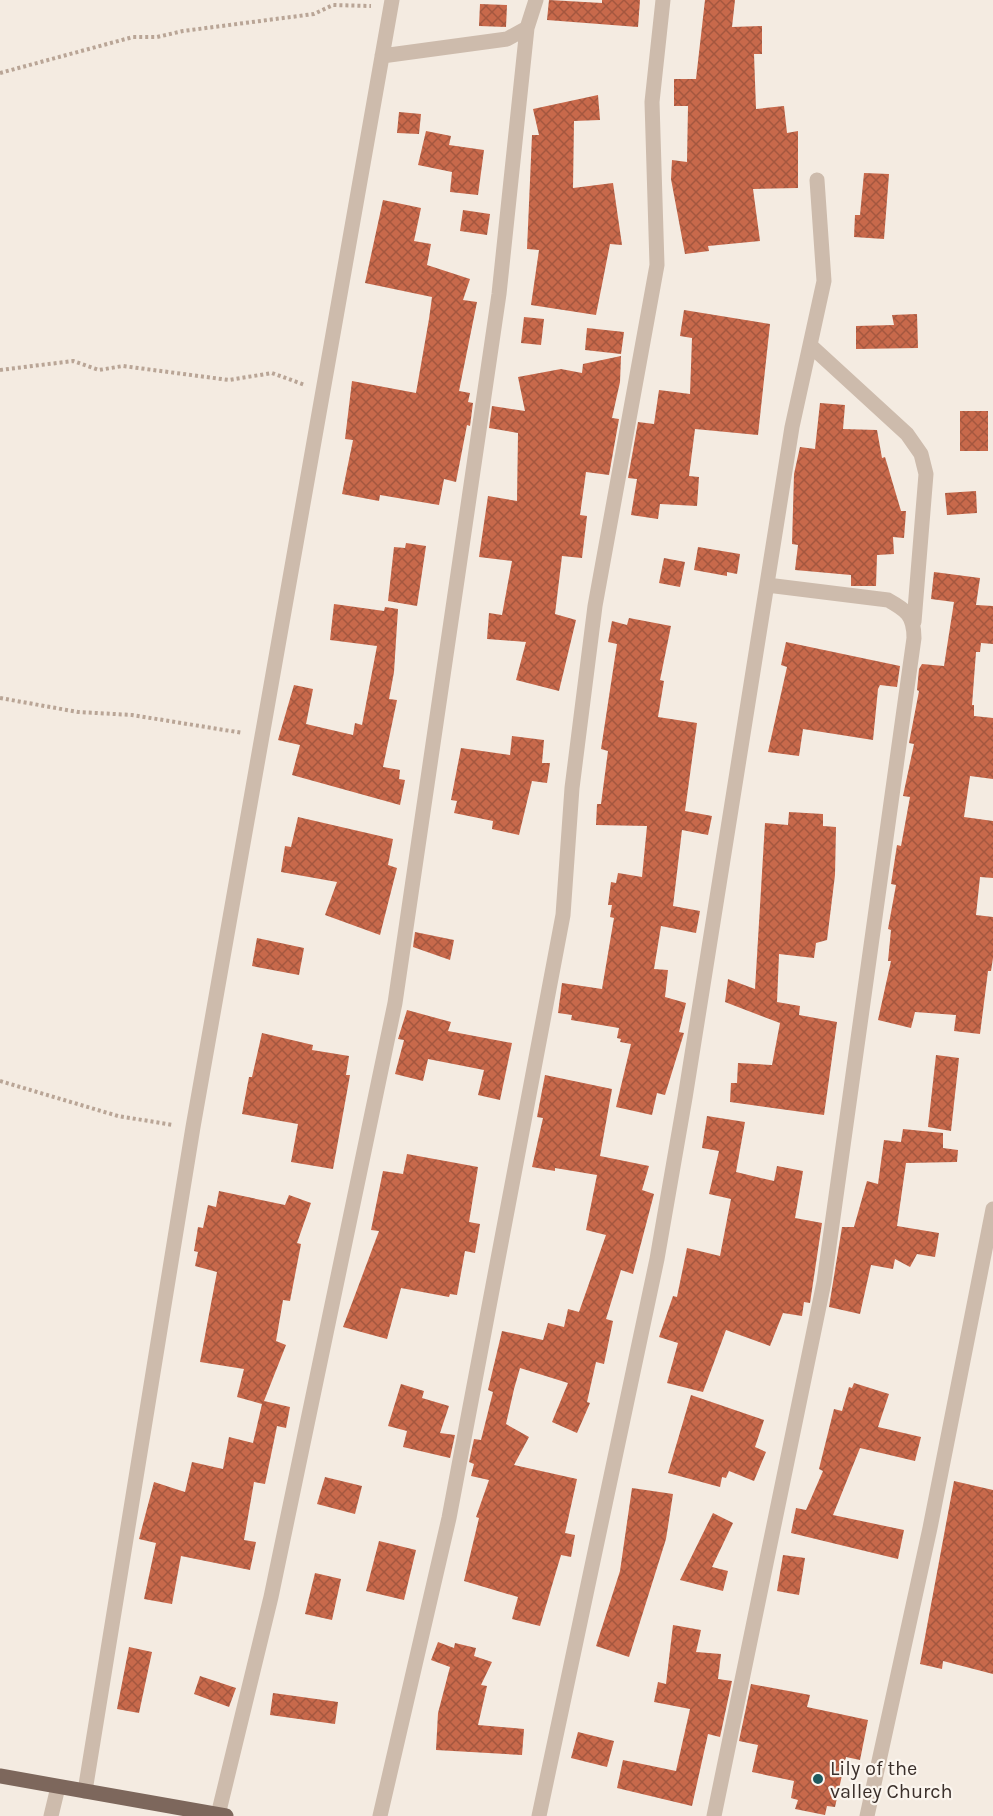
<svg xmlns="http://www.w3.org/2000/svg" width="993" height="1816" font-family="Karla,sans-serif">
<defs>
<pattern id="building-cross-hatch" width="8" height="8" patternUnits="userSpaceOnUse" patternTransform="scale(1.5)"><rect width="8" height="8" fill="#c8694b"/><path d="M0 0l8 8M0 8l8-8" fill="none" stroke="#a4573f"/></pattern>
</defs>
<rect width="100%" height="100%" fill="#f4ebe1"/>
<path fill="url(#building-cross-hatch)" d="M549,0L602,3V0H640L638,27L547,20Z
M705,0H735L732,27L762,26V54H754L756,109L784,106L787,133L798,131V188L753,189L760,241L708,246L709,251L685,254L671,179L672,160L687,162L688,106H674V79H696Z
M480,4L507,5L506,27L479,26Z
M598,95L600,120L574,121L573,188L613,183L622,245L610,244L596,315L531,305L539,250L527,249L532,135H539L533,109Z
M399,112L421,114L419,134L397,133Z
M426,131L451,136L449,145L484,150L478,195L450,192L452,172L418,165Z
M864,173L889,174L884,239L854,237L855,215H860Z
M383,200L421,208L414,241L431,244L427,265L470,279L463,300L477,302L459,391L470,393L468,402L473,403L470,426L467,425L456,482L444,479L439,505L380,495L379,501L342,494L353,440L345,439L352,381L416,393L429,319L432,297L365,283Z
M463,210L490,214L487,235L460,231Z
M684,310L770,324L758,435L695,429L689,476L699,477L697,506L660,504L658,519L631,515L637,479L628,478L638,422L654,424L659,390L690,394L692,338L680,336Z
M917,314L918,348L856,349V326L894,325L892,315Z
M524,317L544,319L541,345L521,343Z
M587,328L624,332L621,354L585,350Z
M621,356L620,382L612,418L619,419L609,475L586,472L580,515L587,516L582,558L562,556L555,614L576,620L559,691L516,680L526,642L487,639L489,613L502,615L512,561L479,557L488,496L517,501L518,433L489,428L492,406L525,411L518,377L561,369L582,373L583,364Z
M820,403L845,405L843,429L877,430L882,458L885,457L901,511H906L904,538L893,537L894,554L877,555L876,586H851V575L795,570L798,545L792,544L794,474L800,447L815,449Z
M960,411H988V451H960Z
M976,491L977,513L947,515L945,493Z
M406,543L426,546L417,606L388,601L394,547L405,548Z
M698,547L740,554L737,574L727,572V576L694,570Z
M664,558L685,562L680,587L659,583Z
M934,572L980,578L976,605L993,606V644L981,643L980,652H976L972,705H974V716L993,718V779L970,776L964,817L993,821V878L980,877L976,915L993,917V958L991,971H988L980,1034L954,1031L956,1015L915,1012L911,1028L878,1020L891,961H888L891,930L888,929L896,885L891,884L897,845L901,846L910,797L903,796L914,744L909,743L919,691L917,690L919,669L922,664L944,666L954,602L931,599Z
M334,604L384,611L385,607L398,609L394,672L389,699L397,700L383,767L400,770L399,779L405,780L400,805L292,775L300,745L278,740L294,685L313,689L306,724L353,735L355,723L362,725L377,646L330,640Z
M629,618L671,626L660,680L664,681L658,717L697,723L685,811L712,816L708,835L682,830L673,906L700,911L696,933L661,926L654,969L668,970L665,997L686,1003L679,1032L684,1033L665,1095L657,1093L652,1115L616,1107L631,1044L620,1042L621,1039L617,1038L619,1028L571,1020L572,1015L558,1013L562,983L602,989L614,918L610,917L612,905H608L611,882L616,883L618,873L642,877L647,826L596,825L597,804H601L608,751L601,749L617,644L608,642L612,621L627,625Z
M786,642L900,666L897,687L880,685L878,689L873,740L803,729L799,756L768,752L787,667L781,665Z
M512,736L544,740L542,763H550L547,783L532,781L519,835L492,829L493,821L454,813L457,801L451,800L461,748L510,755Z
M789,812L823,814V826L836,827L835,875L827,940L816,943L814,958L779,954L777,1002L800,1006L799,1015L837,1022L824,1115L730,1102L731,1083H737L738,1063L772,1065L780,1023L725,1002L728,979L755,989L765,823L788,825Z
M298,817L393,839L388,865L397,868L380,935L325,915L337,882L281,872L285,846L291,847Z
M415,932L454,940L450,960L413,947Z
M257,938L304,948L299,975L252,966Z
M407,1010L451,1022L448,1031L512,1043L500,1100L478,1095L484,1070L428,1059L423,1081L395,1074L404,1040L398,1039Z
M262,1033L313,1045L312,1050L349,1056L346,1075H350L333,1169L291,1162L298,1124L242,1114L249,1077H252Z
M936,1055L959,1058L951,1131L928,1127Z
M545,1075L612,1089L600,1156L649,1166L642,1190L654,1194L633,1274L621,1270L606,1319L613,1321L604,1364L596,1362L587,1402L590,1403L577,1433L552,1422L568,1383L520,1368L514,1389L506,1424L529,1437L514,1465L577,1479L565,1533L575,1535L571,1557L561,1555L540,1626L512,1619L518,1597L464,1581L479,1518L476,1517L489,1480L471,1476L474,1464L469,1462L474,1439L481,1440L493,1392L488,1390L502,1331L543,1340L548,1323L564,1327L568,1309L579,1312L606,1235L586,1230L597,1175L555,1168V1171L532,1167L543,1118L537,1117Z
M707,1116L745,1122L736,1172L774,1181L777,1166L803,1171L795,1218L822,1223L810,1303L804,1302L802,1316L783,1313L770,1346L726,1330L703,1392L667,1383L678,1343L659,1337L673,1296L677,1297L687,1248L720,1256L731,1199L709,1194L719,1151L702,1148Z
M903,1129L943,1133V1148L958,1150L957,1162L906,1163L897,1226L939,1233L935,1257L917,1254L910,1267L895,1259L893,1269L871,1265L860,1314L829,1307L842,1227H854L867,1181L878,1184L884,1140L901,1142Z
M407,1154L478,1167L469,1222L480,1224L475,1253L465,1251L457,1295L450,1294L449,1297L401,1288L387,1339L343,1327L379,1231L371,1230L383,1171L403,1174Z
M219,1191L285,1205L289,1195L311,1203L297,1243L301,1244L290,1301L283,1300L276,1341L286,1345L264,1401L290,1407L286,1428L277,1426L265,1484L254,1482L244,1540L256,1542L250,1570L181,1556L172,1604L144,1599L156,1543L139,1539L154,1482L185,1492L192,1462L223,1469L229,1437L253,1443L262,1404L237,1397L244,1369L200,1362L217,1272L195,1266L198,1252L194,1251L198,1227L203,1228L208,1205L216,1207Z
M854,1383L889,1394L878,1427L921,1437L915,1461L860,1448L833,1515L904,1530L898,1559L791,1533L796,1508L806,1510L823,1471L819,1469L834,1409L842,1411L849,1387L852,1388Z
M401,1384L424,1391L422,1398L449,1406L440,1433L455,1435L450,1458L403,1447L407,1431L388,1426Z
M691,1395L764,1420L755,1447L766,1452L754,1481L729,1471L726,1478L722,1477L720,1487L668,1473Z
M325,1477L362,1486L355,1514L317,1504Z
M954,1481L993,1490V1674L943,1661L942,1669L920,1664Z
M632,1488L673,1494L666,1539L629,1657L596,1646L620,1571Z
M713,1513L733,1523L712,1567L728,1571L723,1591L680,1580Z
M379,1541L416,1550L404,1600L366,1591Z
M783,1555L805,1558L799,1595L777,1591Z
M315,1573L341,1579L332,1620L305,1614Z
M673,1625L701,1630L696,1652L721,1654L718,1679L732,1681L720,1737L708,1734L692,1806L617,1788L623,1760L676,1771L690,1709L654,1702L658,1682L666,1684Z
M438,1642L454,1648L455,1643L476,1648L474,1656L492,1662L481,1685L487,1686L478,1725L524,1729L522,1755L436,1750L438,1713L450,1667L431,1660Z
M129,1647L152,1652L139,1713L117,1709Z
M200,1676L236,1688L229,1707L194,1694Z
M751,1684L810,1695L807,1707L868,1720L860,1760L846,1757L835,1807L827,1806L825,1815L795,1809L798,1800L791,1798L794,1781L752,1772L758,1745L739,1741Z
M273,1693L338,1702L335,1724L270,1715Z
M578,1732L614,1741L607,1767L571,1758Z"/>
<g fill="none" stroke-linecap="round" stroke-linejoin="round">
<path stroke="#b9a596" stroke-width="4" stroke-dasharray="3 3" stroke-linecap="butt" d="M0,73L133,37H157L183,31L314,14L333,5L371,6
M0,370L73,361L99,370L123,366L229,380L272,373L305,385
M0,698L78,712L132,715L243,733
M0,1081L118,1116L173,1125"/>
<path stroke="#cdbbac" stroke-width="15" d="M382,56L507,39L527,28
M811,346L907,434L921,454L926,474L914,622
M85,1791L193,1127L392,0
M218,1815L271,1597L395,1003L499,294L527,28L536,0
M51,1816L58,1787
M380,1816L449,1518L563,915L572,788L595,606L657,265L652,102L663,0
M539,1816L657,1259L685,1098L792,427L824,281L817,180
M714,1816L824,1282L914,638C914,615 906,610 888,600L767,585
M867,1816L930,1528L993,1209"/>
<path stroke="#7d675c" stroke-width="15" d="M0,1776L226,1816"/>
</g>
<circle fill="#1f5a5e" stroke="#fbf5ee" stroke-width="2" cx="818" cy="1779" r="6"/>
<g text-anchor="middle" stroke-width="4.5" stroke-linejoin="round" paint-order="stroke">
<g font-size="20" fill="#3b302b" stroke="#fbf5ee" text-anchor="start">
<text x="830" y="1775">Lily of the<tspan x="830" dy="23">valley Church</tspan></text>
</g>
</g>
</svg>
